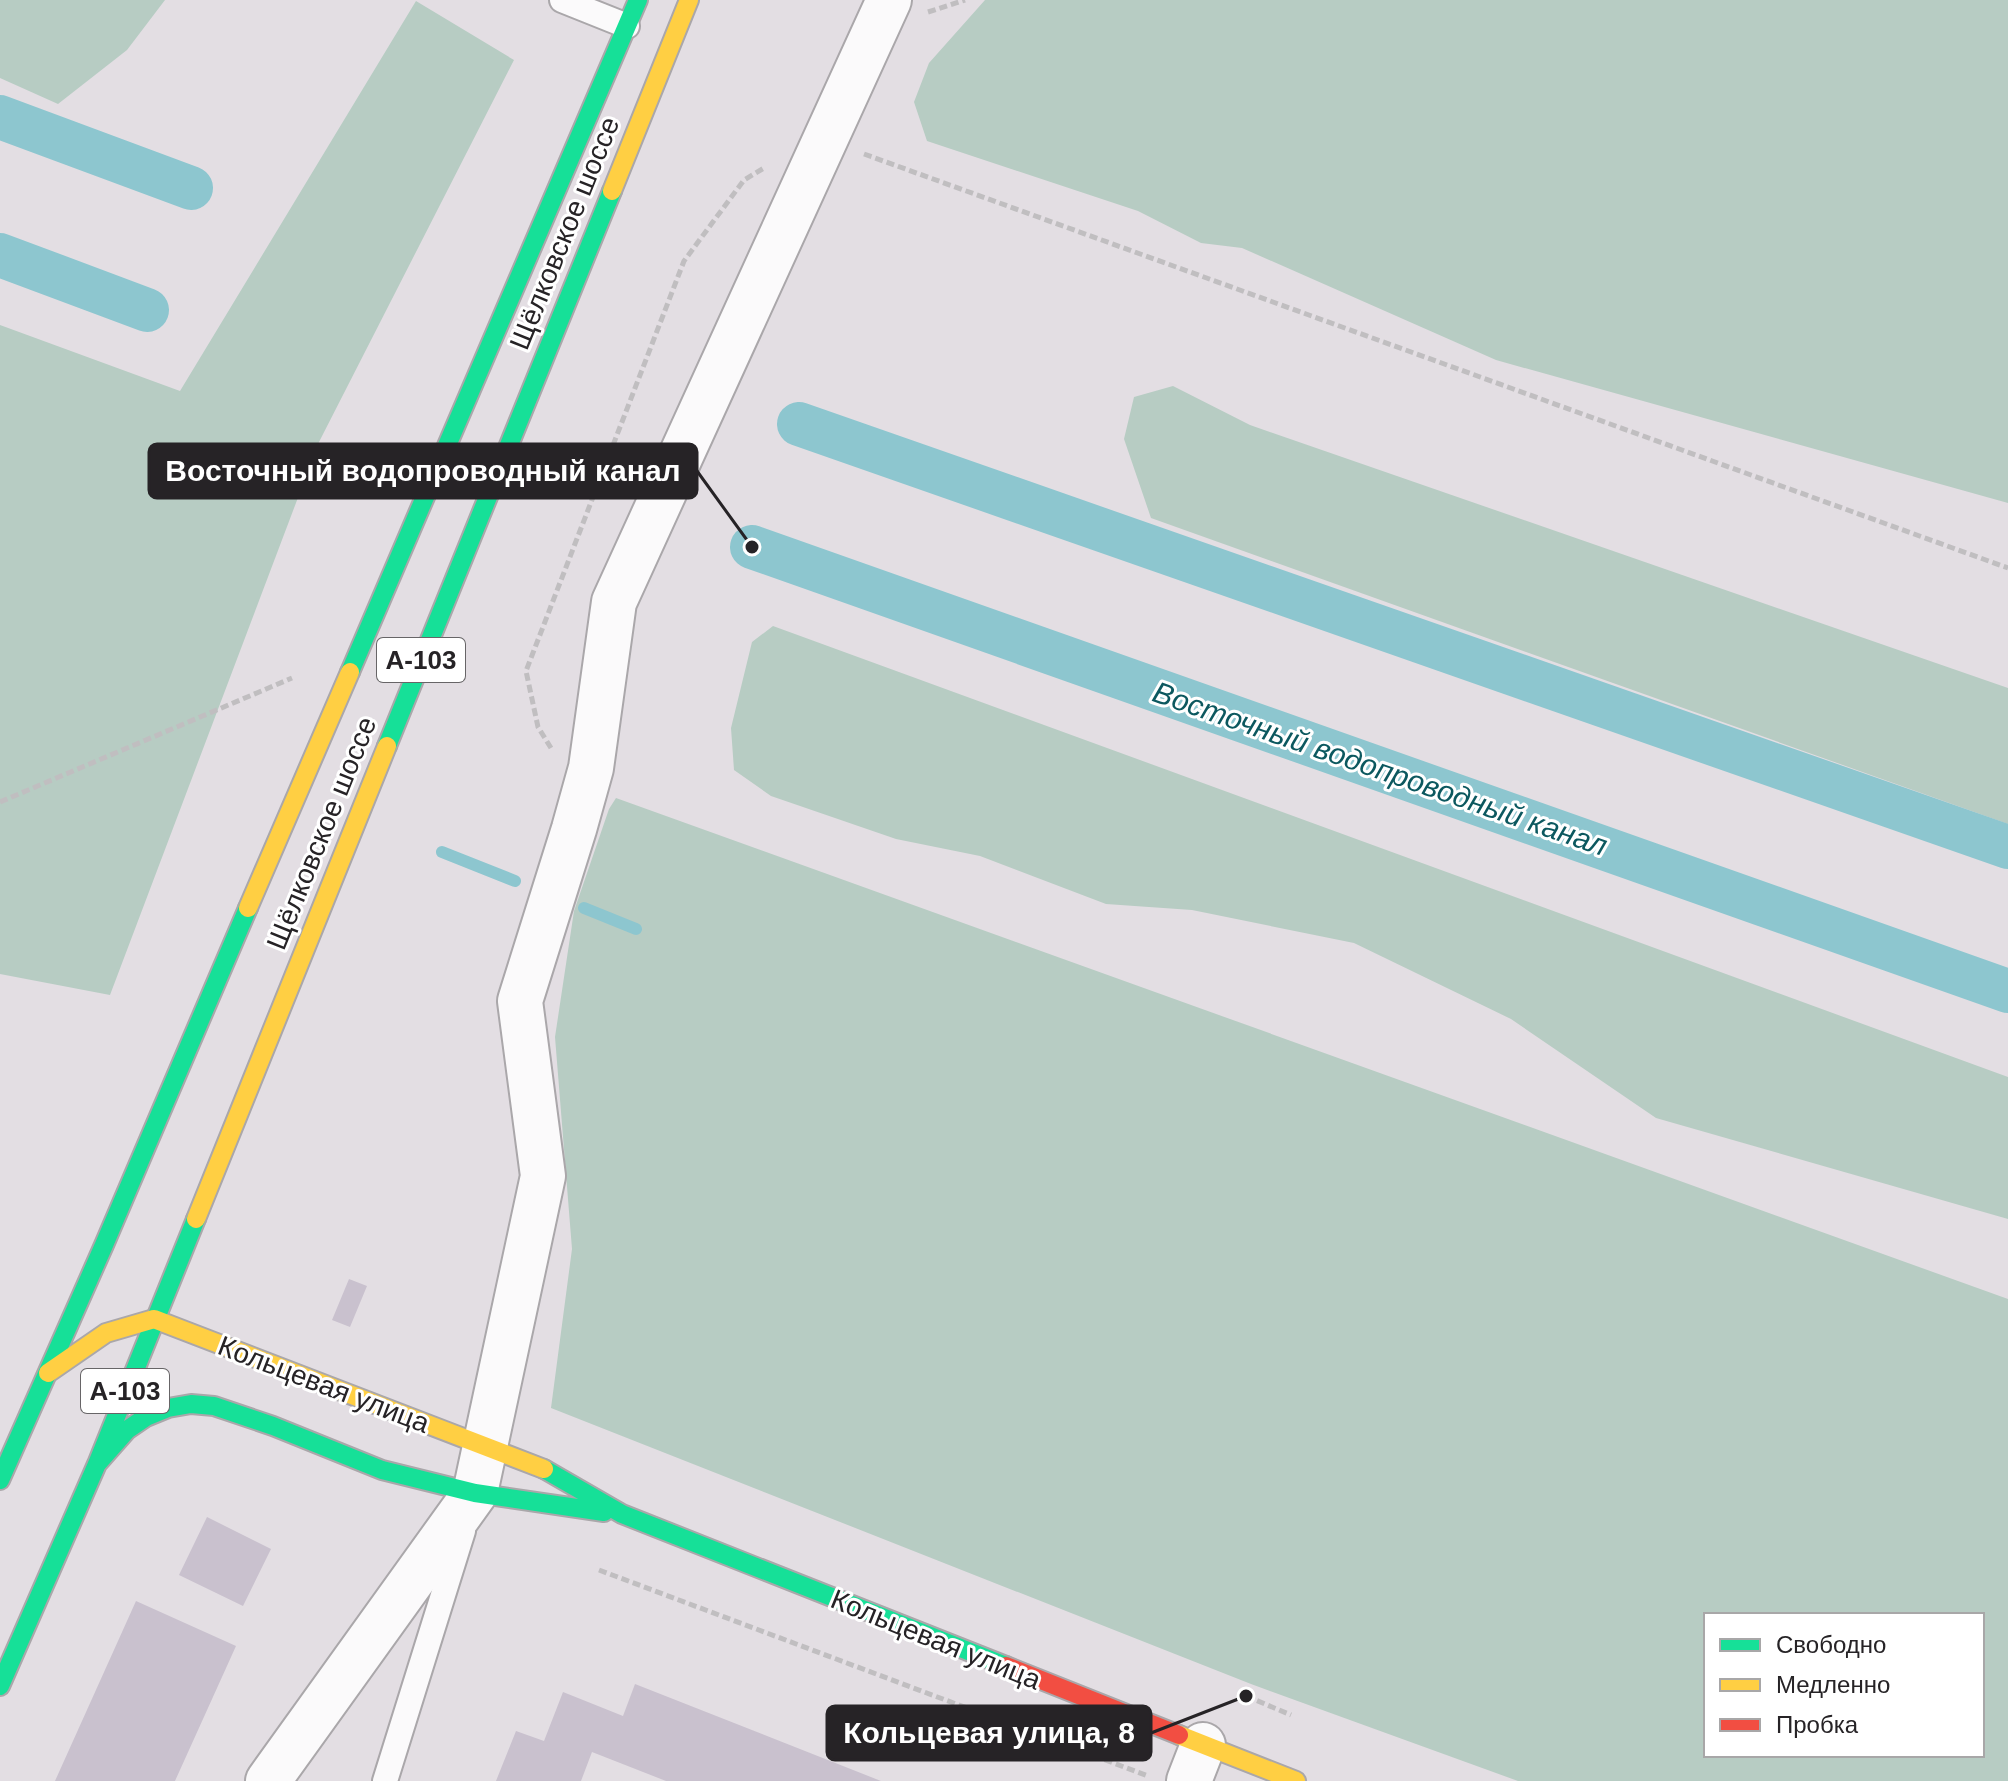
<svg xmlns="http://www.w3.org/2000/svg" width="2008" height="1781" font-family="Helvetica,sans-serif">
<rect width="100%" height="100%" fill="#e3dee3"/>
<path fill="#b7ccc3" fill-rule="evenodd" d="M0,0H165L127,50L58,104L0,78Z
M985,0H2008V503L1496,360L1242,248L1201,243L1138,211L927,141L914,102L929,63Z
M416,1L514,60L319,442L110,995L0,974V325L180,391Z
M1173,386L1250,425L2008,688V824L1151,518L1124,439L1134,397Z
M773,626L2008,1077V1219L1656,1118L1511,1019L1354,943L1192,910L1106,904L980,856L896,839L771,796L734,770L731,728L752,642Z
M616,798L2008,1299V1781H1518L1251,1684L551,1408L572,1249L555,1037L574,911L609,809ZM1706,1615H1982V1755H1706Z"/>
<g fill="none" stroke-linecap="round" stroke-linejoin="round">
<path stroke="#8dc6cf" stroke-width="12" d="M442,852L515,881
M584,908L636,929"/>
<path stroke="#8dc6cf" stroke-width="44" d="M0,117L191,188
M0,255L147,310
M799,424L2008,847
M752,547L2008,991"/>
</g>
<path fill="#c9c1ce" d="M349,1279L367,1286L350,1327L332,1320Z
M207,1517L271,1549L243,1606L179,1575Z
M136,1601L236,1646L175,1781H55Z
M635,1684L881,1781H666L592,1752L581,1781H496L516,1731L544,1741L563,1692L623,1716Z"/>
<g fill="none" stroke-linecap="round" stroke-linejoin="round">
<defs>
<path id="lane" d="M562,0L627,26
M385,1781L463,1531"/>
<path id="street" d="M268,1781L475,1493L543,1176L520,1001L574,829L591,768L614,602L889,0
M1189,1781L1203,1745"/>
<path id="fast" d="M350,672L638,0
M387,746L612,191
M97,1464L127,1430L146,1417L168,1408L191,1404L214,1406L273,1426L382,1470L475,1493L604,1512
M544,1469L622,1514L1006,1666
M0,1480L104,1245L248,908
M0,1686L97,1464L196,1219"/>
<path id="slow" d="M612,191L689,0
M248,908L350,672
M196,1219L387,746
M48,1373L106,1333L154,1319L544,1469
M1179,1735L1296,1781"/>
<path id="jam" d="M1006,1666L1179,1735"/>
</defs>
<use href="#lane" stroke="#aaa7aa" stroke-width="28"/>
<use href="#street" stroke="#aaa7aa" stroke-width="48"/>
<use href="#fast" stroke="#aaa7aa" stroke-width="22"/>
<use href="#slow" stroke="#aaa7aa" stroke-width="22"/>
<use href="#jam" stroke="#aaa7aa" stroke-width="22"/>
<path stroke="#c0bec0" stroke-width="5" stroke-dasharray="8 4" stroke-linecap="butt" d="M928,12L965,0
M864,154L2008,568
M551,748L538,727L526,671L684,261L744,180L764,168
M0,802L292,678
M599,1570L1148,1776
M1246,1696L1291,1715"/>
<use href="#lane" stroke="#fbfafb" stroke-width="24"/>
<use href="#street" stroke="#fbfafb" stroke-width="44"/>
<use href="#fast" stroke="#16e098" stroke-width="18"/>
<use href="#slow" stroke="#ffcf43" stroke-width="18"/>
<use href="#jam" stroke="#f24e42" stroke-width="18"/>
</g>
<g text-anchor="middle" stroke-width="6" stroke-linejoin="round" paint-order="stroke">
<g fill="#fff" stroke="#676567" stroke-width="2">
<rect x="377" y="638" width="88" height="44" rx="6"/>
<rect x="81" y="1369" width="88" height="44" rx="6"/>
</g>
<g font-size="26" font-weight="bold" fill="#262326">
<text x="421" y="669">А-103</text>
<text x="125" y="1400">А-103</text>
</g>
<g font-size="28" fill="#262326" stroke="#fff">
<text transform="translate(564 233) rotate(-68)" y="10">Щёлковское шоссе</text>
<text transform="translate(321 833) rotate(-68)" y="10">Щёлковское шоссе</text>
<text transform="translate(324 1384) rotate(21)" y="10">Кольцевая улица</text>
<text transform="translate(936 1639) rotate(22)" y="10">Кольцевая улица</text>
</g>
<g font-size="30" font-style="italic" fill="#0c585f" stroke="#fff">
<text transform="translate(1380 769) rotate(19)" y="10">Восточный водопроводный канал</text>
</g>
</g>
<path fill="none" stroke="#262326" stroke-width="3" d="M752 547L697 471M1246 1696L1151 1733"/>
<g fill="#262326" stroke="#fff" stroke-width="3">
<circle cx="752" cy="547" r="8"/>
<circle cx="1246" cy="1696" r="8"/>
</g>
<g fill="#262326" stroke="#262326" stroke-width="3">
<rect x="149" y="444" width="548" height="54" rx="8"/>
<rect x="827" y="1706" width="324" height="54" rx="8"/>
</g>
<g font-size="30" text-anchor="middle" font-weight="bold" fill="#fff">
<text x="423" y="481">Восточный водопроводный канал</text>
<text x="989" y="1743">Кольцевая улица, 8</text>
</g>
<rect x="1704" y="1613" width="280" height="144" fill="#ffffff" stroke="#a8a7a8" stroke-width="2"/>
<rect x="1720" y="1639" width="40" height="12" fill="#16e098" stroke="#a8a7a8" stroke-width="2"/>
<text x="1776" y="1653" font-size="24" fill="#262326">Свободно</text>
<rect x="1720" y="1679" width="40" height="12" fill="#ffcf43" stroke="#a8a7a8" stroke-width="2"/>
<text x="1776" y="1693" font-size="24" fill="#262326">Медленно</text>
<rect x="1720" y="1719" width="40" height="12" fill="#f24e42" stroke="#a8a7a8" stroke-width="2"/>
<text x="1776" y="1733" font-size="24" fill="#262326">Пробка</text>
</svg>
